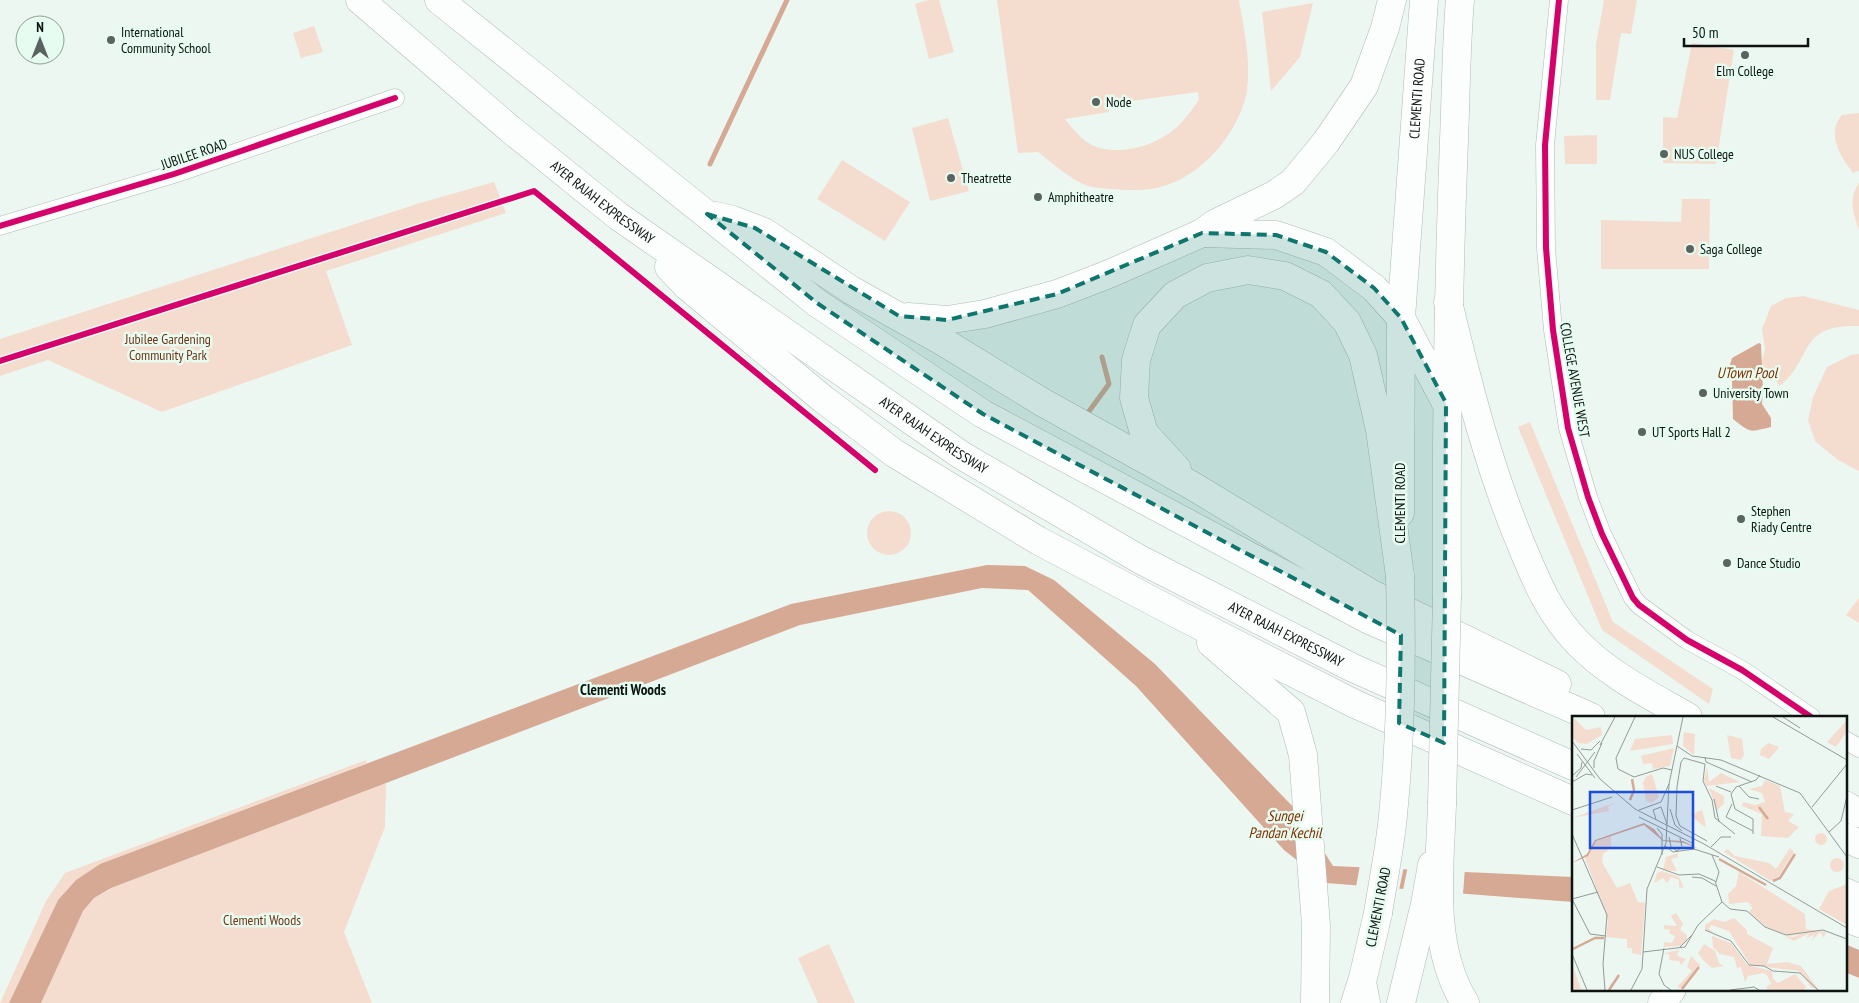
<svg xmlns="http://www.w3.org/2000/svg" width="1859" height="1003" font-family="'PT Sans Narrow',sans-serif">
<rect width="100%" height="100%" fill="#ecf7f1"/>
<path fill="#f4ddce" fill-rule="evenodd" d="M928,0H939L954,52L929,59L915,4Z
M997,0H1239C1244,29 1251,61 1247,90C1240,133 1199,180 1156,188C1142,191 1125,190 1111,189C1104,188 1095,188 1088,186C1069,179 1054,164 1038,152L1018,153ZM1198,92L1199,100C1192,109 1185,120 1177,127C1156,146 1117,158 1090,144C1081,139 1071,127 1065,119L1109,112V104Z
M1604,0H1637L1631,34L1621,33L1610,100H1596V45Z
M1313,3L1300,57L1271,91L1262,12Z
M314,26L323,52L301,58L293,33Z
M1692,43L1734,50L1716,164L1663,163V117L1677,118Z
M1859,113V171L1853,173C1840,156 1826,133 1842,115Z
M948,118L969,191L930,201L912,128Z
M1597,135V164H1565L1564,136Z
M842,160L910,202L885,241L817,199Z
M494,182L506,213L326,271L352,345L162,412L48,360L0,376V339L420,203Z
M1859,183V230C1853,212 1848,199 1859,183Z
M1682,199H1710L1709,269H1601V220L1681,222Z
M1803,296L1859,310V326C1797,324 1814,358 1780,386L1761,364L1765,349L1762,329L1771,306L1786,298Z
M1859,354V471L1838,460L1815,441L1808,420L1813,397L1827,367L1851,355Z
M1530,422L1613,622L1713,689L1709,704L1602,630L1518,427Z
M867 533a22 22 0 1 1 44 0a22 22 0 1 1-44 0Z
M1859,598V623L1846,615Z
M366,760L367,763L100,864L76,880L58,900L9,1003H0L46,901L65,873Z
M386,783L385,827L344,932L372,1003H41L83,911L94,898L111,888Z
M829,944L855,1003H818L798,958Z"/>
<path fill="#d6a994" d="M1759,343L1761,344L1763,389L1762,404L1771,418V427C1749,432 1752,434 1733,419L1732,379L1729,368L1732,358Z
M987,565L1025,566L1054,580L1155,664L1300,814L1333,866L1573,877V902L1326,883L1284,850L1136,686L1028,590L982,588L800,625L111,888L94,898L83,911L41,1003H9L58,900L76,880L100,864L791,604Z
M1845,944L1859,950V978L1845,972Z"/>
<path fill="#ecf7f1" d="M1360,865L1404,866L1399,890L1356,887Z
M1408,866L1465,868L1463,894L1403,890Z"/>
<g fill="none" stroke-linecap="round" stroke-linejoin="round">
<path stroke="#d6a994" stroke-width="5" d="M710,164L787,0
M1087,414L1109,384L1102,357"/>
<defs>
<path id="minor" d="M1559,0L1545,145L1546,248L1553,330L1568,428L1588,497L1602,534L1633,598L1639,605L1687,640L1742,670L1811,717
M0,226L174,174L395,98
M1845,740L1859,748"/>
<g id="primary">
<path id="s1" d="M1400,513L1401,318L1424,0"/>
<path d="M1447,596C1446,444 1448,292 1454,140C1456,93 1456,47 1460,0"/>
<path d="M1355,1003L1363,978L1378,913"/>
<path d="M1401,1003L1425,904L1432,865"/>
</g>
<g id="motorway">
<path id="s2" d="M360,0L510,129L618,216L961,455L1141,560L1351,667L1573,766"/>
<path d="M439,0L817,303L983,414L1367,619L1591,717"/>
<path d="M716,216L733,220L764,232L851,290L942,341L1042,402L1191,485L1370,593L1557,684"/>
<path d="M1202,233L1276,235L1326,252L1374,288L1401,318L1446,403"/>
<path d="M669,267L687,286L823,399L894,453L1039,541L1181,616L1355,704L1573,801"/>
<path d="M1448,302C1468,385 1489,469 1523,549C1538,585 1550,614 1578,643C1609,675 1650,695 1688,717"/>
<path d="M908,317L947,320L985,314L1057,294L1109,274L1202,233L1216,223L1274,195L1293,182L1326,142L1364,86L1385,28L1392,0"/>
<path d="M1177,469L1144,433L1134,398L1136,360L1147,325L1175,295L1207,278L1248,270L1285,276L1321,294L1347,322L1363,355L1380,430L1400,576"/>
<path d="M1211,643L1291,712L1303,755L1316,925L1315,1003"/>
<path d="M1442,804C1440,869 1429,945 1465,1003"/>
<path d="M1845,805L1859,813"/>
<path d="M1845,837L1859,844"/>
<path d="M1845,892L1859,899"/>
<path d="M1845,917L1859,923"/>
<path d="M1362,982L1366,1003"/>
<path d="M1662,1003L1672,989"/>
</g>
</defs>
<use href="#minor" stroke="#b2bab6" stroke-width="19"/>
<use href="#primary" stroke="#b2bab6" stroke-width="29"/>
<use href="#motorway" stroke="#b2bab6" stroke-width="29"/>
<use href="#minor" stroke="#fcfefd" stroke-width="18"/>
<use href="#primary" stroke="#fcfefd" stroke-width="28"/>
<use href="#motorway" stroke="#fcfefd" stroke-width="28"/>
<defs>
<path id="primary-bridge" d="M1442,804L1447,596
M1378,913C1383,881 1390,848 1393,815C1401,736 1402,656 1400,576"/>
</defs>
<use href="#primary-bridge" stroke="#b2bab6" stroke-width="29" stroke-linecap="butt"/>
<use href="#primary-bridge" stroke="#fcfefd" stroke-width="28"/>
<defs>
<path id="cycleway" d="M1559,0L1545,145L1546,248L1553,330L1568,428L1588,497L1602,534L1633,598L1639,605L1687,640L1742,670L1811,717
M0,226L174,174L395,98
M0,361L534,191L875,470"/>
</defs>
<use href="#cycleway" stroke="#e7fcf1" stroke-width="9"/>
<use href="#cycleway" stroke="#d6006c" stroke-width="6"/>
</g>
<path fill="#0f766e" fill-opacity="0.2" stroke="#0f766e" stroke-width="4" stroke-dasharray="10 6" stroke-linejoin="round" d="M707,214L755,228L899,316L947,320L1057,294L1202,233L1276,235L1326,252L1374,288L1401,318L1446,403L1444,743L1399,723L1401,635L983,414L817,303Z"/>
<g fill="#5a635f" stroke="#e7fcf1" stroke-width="2">
<circle cx="111" cy="40" r="5"/>
<circle cx="1745" cy="55" r="5"/>
<circle cx="1096" cy="102" r="5"/>
<circle cx="1664" cy="154" r="5"/>
<circle cx="951" cy="178" r="5"/>
<circle cx="1038" cy="197" r="5"/>
<circle cx="1690" cy="249" r="5"/>
<circle cx="1703" cy="393" r="5"/>
<circle cx="1642" cy="432" r="5"/>
<circle cx="1741" cy="519" r="5"/>
<circle cx="1727" cy="563" r="5"/>
</g>
<g text-anchor="middle" stroke-width="5" stroke-linejoin="round" paint-order="stroke">
<g font-size="14" fill="#0c1310" stroke="#e7fcf1" text-anchor="start">
<text x="121" y="37">International<tspan x="121" dy="16">Community School</tspan></text>
<text x="1745" y="76" text-anchor="middle">Elm College</text>
<text x="1106" y="107">Node</text>
<text x="1674" y="159">NUS College</text>
<text x="961" y="183">Theatrette</text>
<text x="1048" y="202">Amphitheatre</text>
<text x="1700" y="254">Saga College</text>
<text x="1713" y="398">University Town</text>
<text x="1652" y="437">UT Sports Hall 2</text>
<text x="1751" y="516">Stephen<tspan x="1751" dy="16">Riady Centre</tspan></text>
<text x="1737" y="568">Dance Studio</text>
</g>
<g font-size="14" fill="#0c1310" stroke="#e7fcf1">
<text dy="5" stroke="none"><textPath href="#s1" startOffset="415">CLEMENTI ROAD</textPath></text>
<text transform="translate(194 154) rotate(-19)" y="5">JUBILEE ROAD</text>
<text dy="5" stroke="none"><textPath href="#s2" startOffset="316">AYER RAJAH EXPRESSWAY</textPath></text>
<text transform="translate(1575 380) rotate(80)" y="5">COLLEGE AVENUE WEST</text>
<text dy="5" stroke="none"><textPath href="#s2" startOffset="721">AYER RAJAH EXPRESSWAY</textPath></text>
<text transform="translate(1400 503) rotate(-90)" y="5">CLEMENTI ROAD</text>
<text dy="5" stroke="none"><textPath href="#s2" startOffset="1126">AYER RAJAH EXPRESSWAY</textPath></text>
<text transform="translate(1378 907) rotate(-79)" y="5">CLEMENTI ROAD</text>
</g>
<g font-size="14" fill="#723215" stroke="#e7fcf1">
<text x="168" y="344">Jubilee Gardening<tspan x="168" dy="16">Community Park</tspan></text>
<text x="262" y="925">Clementi Woods</text>
</g>
<g font-size="15" font-style="italic" fill="#822f01" stroke="#e7fcf1">
<text x="1747" y="378">UTown Pool</text>
<text x="1285" y="821">Sungei<tspan x="1285" dy="17">Pandan Kechil</tspan></text>
</g>
<g font-size="15" font-weight="bold" fill="#0c1310" stroke="#e7fcf1">
<text x="623" y="695">Clementi Woods</text>
</g>
</g>
<g transform="translate(1572 716)">
<rect width="275" height="275" fill="#ecf7f1"/>
<path d="M1,1L14,14L29,11L30,19L15,28L6,27L0,21ZM275,4V15L264,31L255,26ZM112,16L123,18L122,39L111,30ZM100,19L101,28L58,35L63,23ZM155,19L170,23L172,39L169,44L159,42ZM196,27L207,31L197,43L188,39L189,33ZM102,32L98,50L81,53L80,47L71,48L69,40ZM135,51L137,66L149,57L168,66L135,70L132,64ZM80,58L87,81L80,87L74,85L71,67L74,61ZM193,64L208,70L213,96L222,98L216,105L227,111L216,122L189,120L190,98L170,90L171,86L183,89L193,86L190,77L177,73L190,70ZM137,72L152,80V88L145,94ZM45,86L36,91L37,95L0,102ZM130,94L133,105L130,109L133,105L134,112L118,99ZM243 123a6 6 0 1 1 12 0a6 6 0 1 1-12 0ZM39,119V132L31,138L30,146L45,172L58,167L66,186L73,187L69,239L60,237V232H55V223L34,221L36,204L13,142L23,126ZM218,132L222,136L207,160L199,165L152,136L155,133L163,140L197,147L204,153ZM106,137V141L99,143L105,155L91,154L94,141ZM258 149a7 7 0 1 1 14 0a7 7 0 1 1-14 0ZM90,155L107,161L112,172L107,171V164L99,161L95,167L91,162L82,167L85,157ZM167,156L233,198L234,213L254,216L252,222L248,216L239,225L242,219L234,222L238,217L222,225L213,220L221,221L232,217L217,220L192,210L177,196L181,191L176,189H180L175,186L157,188L156,178L164,170ZM275,168V209L247,193L257,175ZM104,197L111,208L108,214L115,219V225L109,230L92,231V226L100,227L103,220L97,217L98,214L92,213V209L105,210L99,200ZM162,202L175,214V218L201,232L195,248L215,246L229,250L247,274L239,271L227,255L178,249L157,215L139,209L137,213L143,218L133,214V209L142,203L152,206ZM140,220L159,227L175,249L200,255L201,263L206,267L223,258L234,271L232,274H196L194,271L199,268L195,259L191,257L176,260L173,266L169,251L165,252L162,241L148,238L141,231ZM132,228L143,235L147,247L152,250L140,252L132,245L126,237ZM107,234L105,240L114,243L109,249L107,245L97,244L98,239L92,237ZM119,240L128,249L110,273L105,271L120,255L115,251ZM0,247L8,271L10,274H0Z" fill="#f4ddce"/>
<path d="M72,107L82,113L91,124L111,125L127,133L112,127L91,125L72,109L24,125L16,140L0,147L15,138L23,124Z" fill="#d6a994"/>
<path fill="none" stroke="#d6a994" stroke-width="2.5" d="M58,84L62,74L60,63M187,91L196,103M147,143L194,169M201,165L208,162L223,138M1,233L23,222H32M110,273L127,251M37,274L47,259"/>
<path fill="none" stroke="#929c97" stroke-width="1" d="M63,1L44,42L46,53L62,61L91,52L100,54M201,1L275,44M211,1L228,12M0,25L28,63L63,93L132,128L275,212M28,29L43,1M105,30L120,40L149,44L228,77L275,141M9,33L19,34L28,25M5,38L23,62M133,41L134,46L180,66M22,52V45L30,27M0,60L9,52L10,46M4,61L23,36M0,66L14,58L20,59M144,70L159,76M167,70L177,81L187,83M142,83L147,106M160,88L154,101L181,115M240,91L275,48M98,93L103,109L110,115M0,94L40,81M67,94L89,86L97,68M67,101L120,127M84,103L81,94L89,91L95,108M85,112L90,118V139M257,116L269,105L275,80M0,118L35,199L31,248L33,274M181,118V103L163,93L159,78L164,71L184,64L188,59M97,121L99,131L105,135L110,131L108,122M135,125L108,110L104,100L105,71L109,46L112,42L133,48L131,65L140,84L143,102L163,118M93,130L101,136L122,133L147,141M139,131L149,121H159M140,139L147,156L144,166M120,161L130,162L144,170M0,183L18,218L34,220M0,183L26,176M150,186L158,193L175,195L193,211L214,219L251,214L275,223M133,214L159,225L177,249L192,250L201,255L228,257L246,274M108,231L121,218M92,232L87,258L92,269L99,274M71,236L113,231L126,209L150,186L143,165L127,158L107,159L85,151M0,238L15,274M59,274L70,253L75,173L94,127L97,68L111,1M158,274L182,271L187,274"/>
<path fill="#1d4ed8" fill-opacity="0.15" stroke="#1d4ed8" stroke-width="2.5" d="M18,76H121V132H18Z"/>
<rect width="275" height="275" fill="none" stroke="#0c1310" stroke-width="2.5"/>
</g>
<g transform="translate(40 40)"><circle r="24" fill="#e7fcf1" stroke="#8f9f97"/>
<path d="M0-4L9 19L0 12L-9 19Z" fill="#5a635f"/>
<text y="-8" font-size="14" font-weight="bold" text-anchor="middle" fill="#0c1310">N</text>
</g>
<path d="M1684 38v8h124v-8" fill="none" stroke="#0c1310" stroke-width="2.5"/>
<text x="1692" y="38" font-size="15" fill="#0c1310" stroke="#e7fcf1" stroke-width="4" paint-order="stroke">50 m</text>
</svg>
